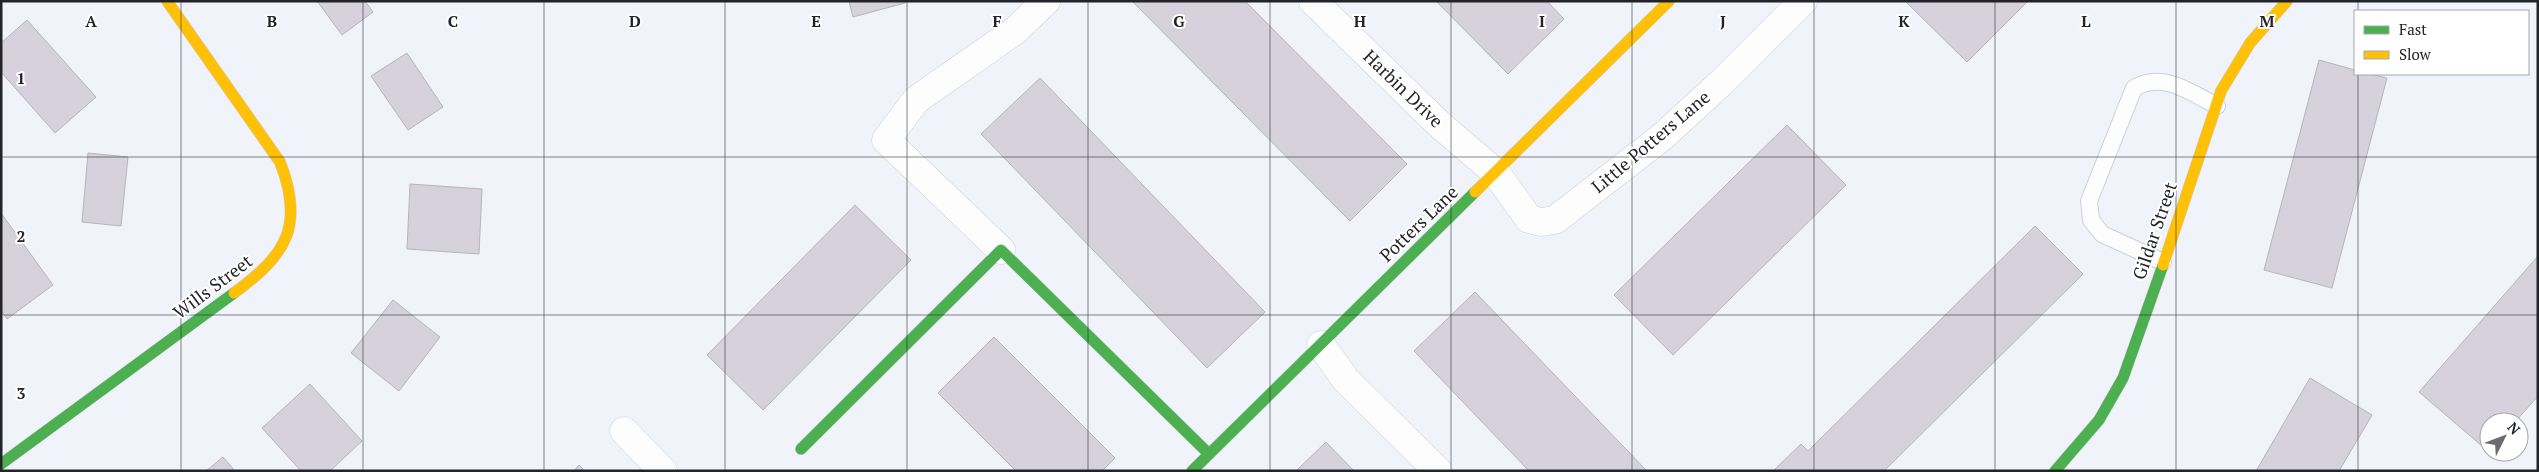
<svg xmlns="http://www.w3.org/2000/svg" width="2539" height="472" font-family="'PT Serif',serif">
<rect width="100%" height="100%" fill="#f1f3fb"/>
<path fill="#d5d1dd" stroke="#b6b5bb" d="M317,1H365L373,12L342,35Z
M849,1H905V3L853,17Z
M1132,1H1245L1407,164L1350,221Z
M1436,1H1547L1564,19L1508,74Z
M1905,1H2028L1967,62Z
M27,20L96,97L55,133L1,72V43Z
M407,53L443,107L408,130L371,76Z
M2319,60L2355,70V74H2370L2387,78L2332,288L2264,270Z
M1040,78L1265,312L1207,368L981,134Z
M1787,125L1846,185L1673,355L1614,295Z
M88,153L128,157L121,226L82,222Z
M410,184L482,189L479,254L407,249Z
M855,205L911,260L763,410L707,355Z
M1,213L53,285L7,319L1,310Z
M2035,226L2083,274L1884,471H1773L1801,444L1808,451Z
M2538,256V396L2515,422H2489V452L2419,392Z
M1475,292L1647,471H1529L1414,351Z
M393,300L440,337L399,391L351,353Z
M994,337L1115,458L1102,471H1016L938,393Z
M2310,378L2372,415L2339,471H2256Z
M310,384L362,441L330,471H301L262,428Z
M1326,442L1354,471H1296Z
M223,457L235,471H206Z
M579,465L585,471H574Z"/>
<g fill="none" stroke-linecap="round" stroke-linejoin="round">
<defs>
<path id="lane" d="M2163,262L2102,234L2091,220L2089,201L2134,88C2164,71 2189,92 2217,106"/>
<path id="street" d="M1313,1L1439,124L1496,173L1529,219L1541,222L1555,220L1662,137L1722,82L1803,1
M1001,250L886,140L916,100L1016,30L1046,1
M1321,345L1346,380L1438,471
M624,431L663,471"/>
<path id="fast" d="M801,449L1001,250L1209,454
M1,464L234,293
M1192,471L1475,192
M2055,471L2099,420L2123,378L2163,265"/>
<path id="slow" d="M167,1L280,162C305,226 286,255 234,293
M1475,192L1669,1
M2163,265L2221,91L2250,43L2287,1"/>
</defs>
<use href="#lane" stroke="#cecfd6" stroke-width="18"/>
<use href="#street" stroke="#cecfd6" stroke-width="29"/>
<use href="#fast" stroke="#cecfd6" stroke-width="12"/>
<use href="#slow" stroke="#cecfd6" stroke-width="12"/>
<use href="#lane" stroke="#fdfdfe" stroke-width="16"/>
<use href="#street" stroke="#fdfdfe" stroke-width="28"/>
<use href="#fast" stroke="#4caf50" stroke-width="11"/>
<use href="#slow" stroke="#ffc107" stroke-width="11"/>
</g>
<path fill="none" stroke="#23242a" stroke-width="1" stroke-opacity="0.55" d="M181,1V471M363,1V471M544,1V471M725,1V471M907,1V471M1088,1V471M1270,1V471M1451,1V471M1632,1V471M1814,1V471M1995,1V471M2176,1V471M2358,1V11M2358,74V471M1,157H2538M1,315H2538"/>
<g text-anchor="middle" stroke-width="4" stroke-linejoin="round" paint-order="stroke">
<g font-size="18" fill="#23242a" stroke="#fff">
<text transform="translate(1403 89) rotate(44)" y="6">Harbin Drive</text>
<text transform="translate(1651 142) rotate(-40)" y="6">Little Potters Lane</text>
<text transform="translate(1419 224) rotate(-44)" y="6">Potters Lane</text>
<text transform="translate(2155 231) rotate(-71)" y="6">Gildar Street</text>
<text transform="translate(213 287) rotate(-37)" y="6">Wills Street</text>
</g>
</g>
<g font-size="16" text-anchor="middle" font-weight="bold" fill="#23242a" stroke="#fff" stroke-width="4" stroke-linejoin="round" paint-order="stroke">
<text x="91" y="27">A</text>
<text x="272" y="27">B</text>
<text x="453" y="27">C</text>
<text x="635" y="27">D</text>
<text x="816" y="27">E</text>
<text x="997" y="27">F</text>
<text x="1179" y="27">G</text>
<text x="1360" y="27">H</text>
<text x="1542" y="27">I</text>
<text x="1723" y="27">J</text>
<text x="1904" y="27">K</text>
<text x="2086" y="27">L</text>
<text x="2267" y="27">M</text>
<text x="21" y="84">1</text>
<text x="21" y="242">2</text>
<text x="21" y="399">3</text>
</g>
<rect width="2539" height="472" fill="none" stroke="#23242a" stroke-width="5"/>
<rect x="2354" y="10" width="175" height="65" fill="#ffffff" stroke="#a7a7aa"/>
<rect x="2364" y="26" width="25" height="8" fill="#4caf50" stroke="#a7a7aa"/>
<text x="2399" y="35" font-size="15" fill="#23242a">Fast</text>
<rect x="2364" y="51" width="25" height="8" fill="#ffc107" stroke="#a7a7aa"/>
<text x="2399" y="60" font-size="15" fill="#23242a">Slow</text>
<g transform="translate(2504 437) rotate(48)"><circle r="24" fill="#ffffff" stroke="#a7a7aa"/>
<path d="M0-4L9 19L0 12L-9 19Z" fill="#6b6c73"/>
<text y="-8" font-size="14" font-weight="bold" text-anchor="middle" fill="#23242a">N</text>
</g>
</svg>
